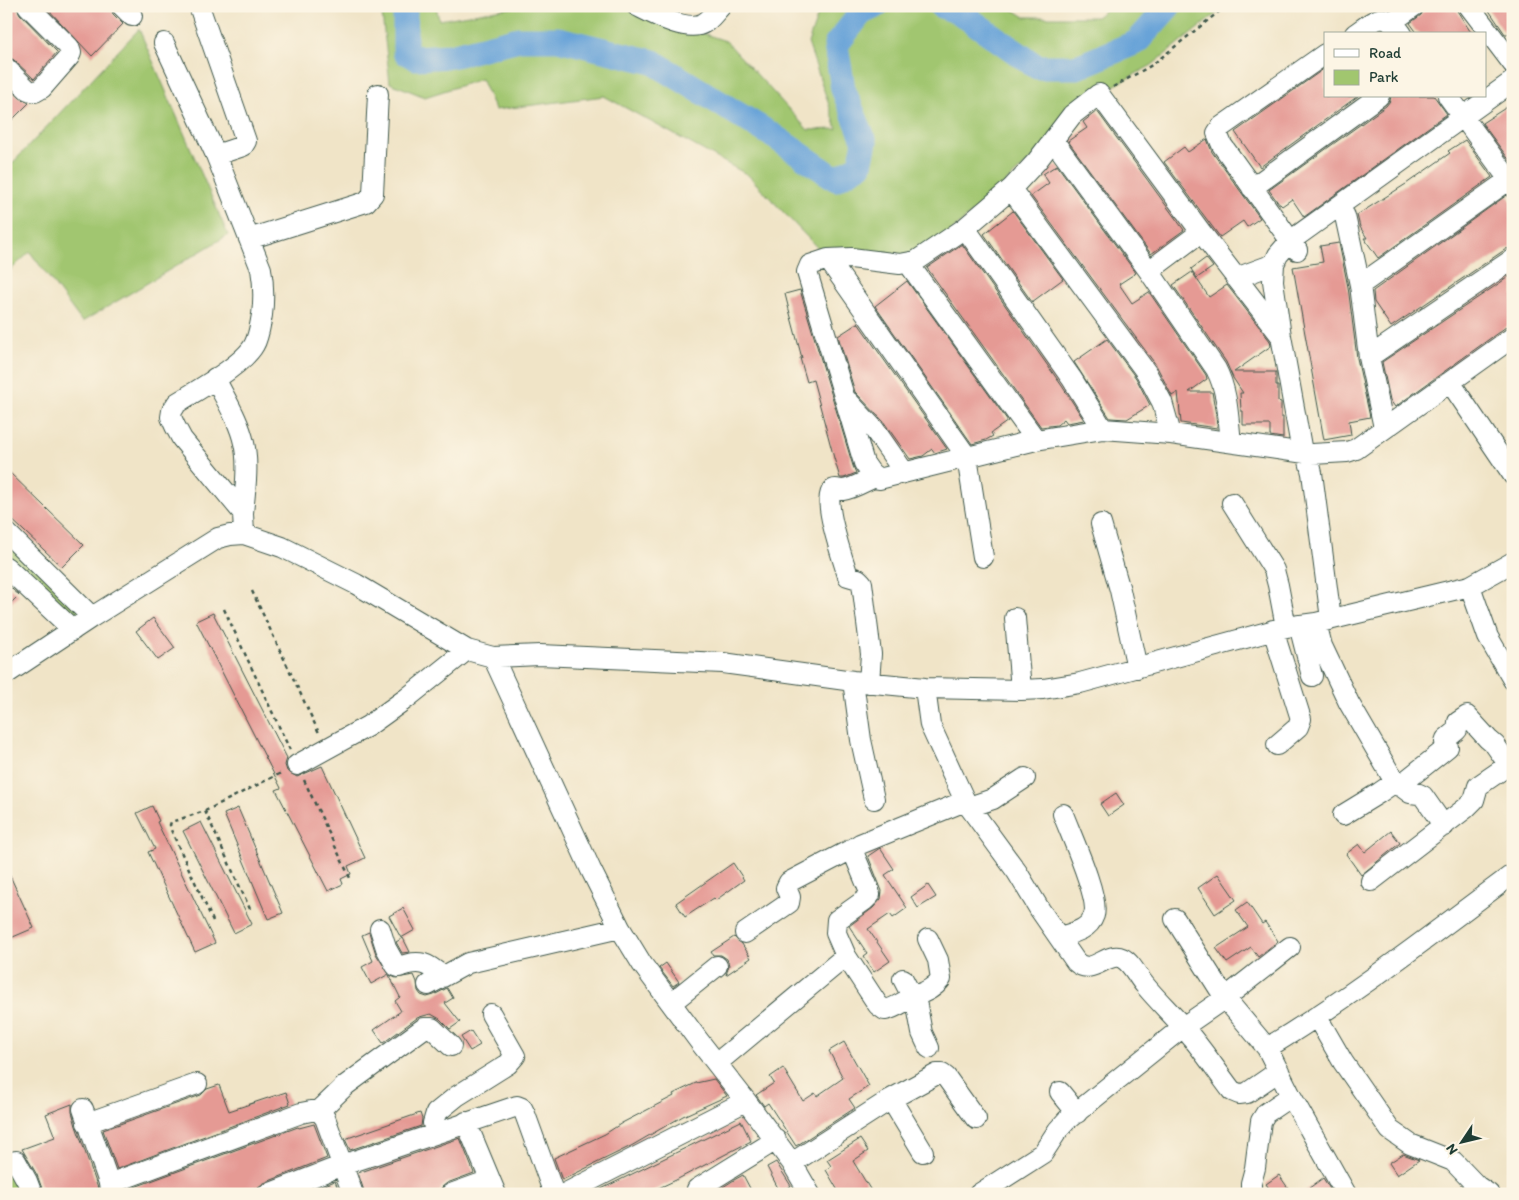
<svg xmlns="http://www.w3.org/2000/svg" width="1519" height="1200" font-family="Itim,sans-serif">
<rect width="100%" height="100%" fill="#fcf5e5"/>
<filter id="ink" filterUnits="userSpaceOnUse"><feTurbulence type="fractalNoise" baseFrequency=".02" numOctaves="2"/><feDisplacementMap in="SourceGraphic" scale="10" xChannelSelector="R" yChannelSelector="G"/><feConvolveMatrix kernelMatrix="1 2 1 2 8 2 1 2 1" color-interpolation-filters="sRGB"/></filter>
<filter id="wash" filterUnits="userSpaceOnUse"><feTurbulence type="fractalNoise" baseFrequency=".0096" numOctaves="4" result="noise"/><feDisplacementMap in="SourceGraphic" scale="20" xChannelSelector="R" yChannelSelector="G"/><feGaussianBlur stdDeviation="1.12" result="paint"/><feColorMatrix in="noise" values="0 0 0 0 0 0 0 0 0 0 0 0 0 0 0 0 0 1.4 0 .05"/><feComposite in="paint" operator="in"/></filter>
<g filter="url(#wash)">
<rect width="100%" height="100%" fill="#f0e4c7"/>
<path fill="#a1c66f" stroke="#608252" d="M381,6H436L439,20L521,6L623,7L726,41L808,130L837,129L808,43L821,6H1007L1025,17H1096L1111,6H1226L1152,65L1099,94L1053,140L925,255L828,259L748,175L604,96L495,110L481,79L425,97L390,83Z
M139,29L228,235L82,322L30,252L6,274V170Z
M6,532L92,617L73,630L6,567Z
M6,1163L32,1194H6Z"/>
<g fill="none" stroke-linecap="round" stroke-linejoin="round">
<path stroke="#68a3d8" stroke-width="25" d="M405,6V52L416,58L451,56L519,39H558L653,62L772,135L836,179L860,165L865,142L843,89L836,45L861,13L876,6
M941,6L959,12L1037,67H1077L1137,42L1169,6"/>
</g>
<g id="blocks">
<path fill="#e59a94" d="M6,6H16L20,14L57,52L34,79L14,60L6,56Z
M45,6H110L113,14L123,24L92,56Z
M1426,6H1454L1472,34H1418L1410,23L1421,15Z
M1486,6H1513V34H1505Z
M1325,68V96H1358L1260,167L1235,132Z
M6,85L20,98L29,103L6,126Z
M1391,96H1434L1447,114L1304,217L1292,199L1282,206L1280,204H1279L1269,190L1386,106L1390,101Z
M1513,103V165L1482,123Z
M1097,111L1184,230L1151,254L1068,141L1087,128L1083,122Z
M1207,139L1212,152L1260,218L1247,227L1243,221L1220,237L1164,162L1184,147L1188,152Z
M1465,140L1492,177L1378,258L1364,238H1367L1360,227L1357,215L1406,184L1450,153L1448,151Z
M1057,165L1136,273L1119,284L1132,303L1149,292L1206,375L1207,379L1189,392H1212L1216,415L1217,428L1181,423L1178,392L1172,396L1156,365L1031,196L1049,183L1043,174Z
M1507,195L1513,203V247L1506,249L1391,327L1374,302L1373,291Z
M1013,211L1063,279L1032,302L984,234Z
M1339,243L1348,287L1357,358L1370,417L1349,421L1351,435L1324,440L1293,267L1323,262L1320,246Z
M962,244L1062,386L1084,420L1067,423L1064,419L1057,425L1041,427L927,268Z
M1206,258L1213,267L1197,278L1191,269Z
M1192,272L1209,297L1227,285L1270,341L1271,346L1234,372H1276V386H1278V401L1281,402V417H1283V438L1270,436V425H1243V411H1241L1240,393H1243L1233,378L1226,362L1173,285Z
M1513,274V325L1506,327L1395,407L1390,400L1382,362Z
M907,281L1008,421L991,433L993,436L986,440L972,444L875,306Z
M800,290L853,466L856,473L844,478H840L834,458L813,380L807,382L800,358H802L788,306L785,294Z
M858,323L947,449L935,453L932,449L923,456L910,459L883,421L855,392L838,336Z
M1107,339L1136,378L1150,405L1127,419L1110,418L1074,362Z
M6,469L84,545L62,567L6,514Z
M6,584L19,595L6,608Z
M213,613L287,758L285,765L287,771L297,777L322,766L365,858L348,866L351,874L341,879L343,884L328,891L276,790L281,788L196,621Z
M153,618L175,648L158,660L136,631Z
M1116,793L1124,805L1108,816L1100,804Z
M152,806L159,821L157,822L215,943L195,952L148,852L155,849L137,813Z
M238,808L283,913L268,919L224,814Z
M201,822L252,924L234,933L183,831Z
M1391,831L1400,843L1361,875L1346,854L1359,844L1365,852Z
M880,848L894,869L885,875L907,908L893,918L890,914L868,929L890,961L874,972L863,956L867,953L849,926L873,908L881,899L882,891L868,856Z
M733,863L744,880L716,900L714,898L685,917L676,903Z
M6,867L34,928L6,940Z
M1218,874L1236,900L1215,914L1198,888Z
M928,885L936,897L918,908L911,897Z
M1247,902L1262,924L1265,922L1278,941L1258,957L1251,947L1227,963L1216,948L1248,927L1236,910Z
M403,908L415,930L401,938L389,916Z
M369,932L376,954L389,974L371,984L362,967L373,961L362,935Z
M734,937L742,944L751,958L726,975L729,965L727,959L721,955H713L711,952Z
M403,938L410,952L402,953L396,942Z
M666,963L679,982L673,986L659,968Z
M389,975L396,978L414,975L417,982L418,991L421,995L427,997L434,995L447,988L453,998L445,1003L460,1022L450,1029L440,1019L431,1014L423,1016L417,1018L383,1043L374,1030L401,1011L395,1001L400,997Z
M471,1031L480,1045L470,1051L461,1037Z
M844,1042L869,1086L849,1099L855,1108L796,1146L768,1103L764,1106L756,1095L774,1083L770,1077L783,1068L803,1101L815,1093L817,1096L843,1078L829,1051Z
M714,1079L727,1096L683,1116L631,1146L562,1180L554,1158L605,1134L622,1123L674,1096L673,1094L696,1083Z
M219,1085L229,1111L286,1092L290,1104L117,1169L103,1130L201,1095L207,1089Z
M72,1104V1112L76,1126L100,1194H44L37,1175L22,1149L55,1137L46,1114Z
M420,1113L422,1119L421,1126L350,1150L345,1139Z
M741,1121L751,1141L676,1180L646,1194H591Z
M314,1124L327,1158L264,1183L258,1187L256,1194L255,1188L239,1194H134L132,1188L298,1127L299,1128Z
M460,1138L474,1173L447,1183L442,1187L439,1194H365L358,1173Z
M860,1139L868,1151L853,1161L873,1194H840L826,1170L831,1166L827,1160Z
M1403,1154L1419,1160L1397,1175L1389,1163Z
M776,1162L791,1186L780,1192L767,1167Z
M743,1175L753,1194H712L734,1180Z
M1279,1175L1288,1188L1279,1194H1273L1266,1184Z
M1323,1178L1330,1189L1323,1194H1301Z
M335,1181L340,1194H302Z"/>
</g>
</g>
<g filter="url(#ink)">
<use href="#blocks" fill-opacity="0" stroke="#3e564a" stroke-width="1"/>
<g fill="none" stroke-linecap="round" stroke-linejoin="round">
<defs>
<path id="minor" d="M122,6L132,16
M199,6L246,141L243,146L216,155
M637,6C653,14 687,33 704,23C710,20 716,11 721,6
M1469,6L1513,64
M1393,21L1414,6
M1355,34C1376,19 1384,9 1402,34
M164,43L216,155L261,269C264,286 264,299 262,315C260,325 259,336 254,345C243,365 197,390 177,403L172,411L171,417L175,426L182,439L243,513L244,534
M6,68L28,90L35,92L42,88L69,57L71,53L69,47L28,6
M1448,96L1513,185
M1053,140L1149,271L1216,369C1228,392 1228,417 1231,442
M1252,188L1379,96
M1011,189L1146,372L1162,402L1171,434
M1345,216L1360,285
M965,228L1072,379L1103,429
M249,239L366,202L373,194L378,94
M1297,250L1222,145L1217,133L1221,127L1325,54
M828,259L967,457L983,557
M908,263L1036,440
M1149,271L1201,232
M1236,278L1274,264
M1281,336L1201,232L1099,94L1072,115L1037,161L1011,189L965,228L916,261L900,264L851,258L828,259L810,265L807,272L864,463L871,473L879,479L1036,440L1103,429L1171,434L1312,454L1347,452L1356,449L1513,337
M1369,357L1360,285L1513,177
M215,378C225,399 239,420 244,443C249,464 245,492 243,513
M1450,382L1513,475
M848,401L874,429L904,472
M1384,428L1369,357L1513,259
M1302,452L1281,336L1273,281L1274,264L1278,255L1290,241L1513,81
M1307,453L1312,473L1331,619
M1232,503L1274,570L1278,585L1286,627
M1101,524L1120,590L1137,668
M6,532L92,617
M6,567L73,630
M1470,586L1488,637L1513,680
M1015,618L1021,690
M1316,623L1322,646L1349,703L1395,782L1410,793L1419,794L1423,796L1444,826
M1299,625L1312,676
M1273,630L1301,719L1298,727L1277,745
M493,657L591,870L620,928L642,964L699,1041L746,1101L792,1163L810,1194
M6,674L92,617L218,538L230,535L244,534L282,547L356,584L467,650L493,657L540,655L723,663L853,681L925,688L1021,690L1043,689L1080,683L1286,627L1316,623L1470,586L1513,562
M853,681L861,740L874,799
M869,683L871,654L862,583L858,579L848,576C844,563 822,500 832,491C835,487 838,490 843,490C853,489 865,481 875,477
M925,688L930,725L965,801L1017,872L1040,910L1076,962C1092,977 1107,951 1122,958C1131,962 1138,977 1144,984C1156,999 1170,1012 1183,1027C1201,1047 1216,1070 1232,1091L1239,1094L1247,1093L1279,1071
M297,765L368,726L407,698L467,650
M1399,786L1448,747L1445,742L1446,739L1457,730L1458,722L1467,716L1488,739L1495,745L1509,765
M969,807L993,799L1025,778
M1343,815L1379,793L1395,782
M1371,881L1466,808L1474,800L1478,786L1513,762
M1175,919L1225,998L1290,947
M380,929L386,948L396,966L399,967C419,959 428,963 443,977
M745,933L789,903L790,897L786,888L789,882L852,849
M1059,937C1073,933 1089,930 1094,915C1100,898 1070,833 1063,814
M846,956L878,1005L885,1010C893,1009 900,1004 907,1000C920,993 931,992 941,979L938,960L928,939
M903,979L917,1006L922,1033L929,1048
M428,985L468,963L620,928
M671,1003L717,966
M1317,1017L1343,1062L1390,1130L1410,1144L1453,1161L1477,1186L1489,1194
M1267,1048C1353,996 1432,934 1513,874
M717,1063L846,956L836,933L837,920L865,900L870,895L869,890L852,849L860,844L965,801
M1060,1092L1077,1113
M1291,1096L1346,1194
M891,1099L923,1152
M83,1109L113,1194
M319,1111L346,1085L424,1028H432L451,1046
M466,1122L496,1194
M87,1123L197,1084
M435,1133L433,1123L436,1113L457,1096L508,1064L515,1056L491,1014
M6,1163L16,1161L27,1181L32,1194
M792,1163L891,1099L937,1074H942L946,1077L976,1119
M109,1184L301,1113L311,1111H319L325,1118L353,1194
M697,1189L776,1140
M268,1194L343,1165L517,1106L522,1108L525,1114L554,1194
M451,1194L490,1180
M564,1194L746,1101
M979,1194L1043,1153L1058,1130L1067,1120L1183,1027L1225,998L1267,1048L1291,1096L1266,1113L1261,1121L1255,1168L1251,1183V1194"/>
</defs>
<use href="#minor" stroke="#3e564a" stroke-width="22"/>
<path stroke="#3e564a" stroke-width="2.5" stroke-dasharray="4 4" stroke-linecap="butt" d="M1113,87L1152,65L1226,6
M252,591L320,735
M224,609L290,750
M304,780L350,878
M205,811L250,909
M213,921L171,830L170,825L171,822L205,811L283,772"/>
<use href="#minor" stroke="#fff" stroke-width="20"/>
</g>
</g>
<rect width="1519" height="1200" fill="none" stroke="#fcf5e5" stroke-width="25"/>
<rect x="1324" y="32" width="162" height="65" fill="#fcf5e5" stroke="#a4ab9e"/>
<rect x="1334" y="49" width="25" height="8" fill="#ffffff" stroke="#a4ab9e"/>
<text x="1369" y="58" font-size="15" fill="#1f3d34">Road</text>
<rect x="1334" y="70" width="25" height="15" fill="#a1c66f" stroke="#a4ab9e"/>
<text x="1369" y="82" font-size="15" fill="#1f3d34">Park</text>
<g transform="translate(1462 1142) rotate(235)" stroke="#fcf5e5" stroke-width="4" paint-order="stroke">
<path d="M0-4L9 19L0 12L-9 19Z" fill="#1f3d34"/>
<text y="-8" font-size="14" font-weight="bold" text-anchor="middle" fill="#1f3d34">N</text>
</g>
</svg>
